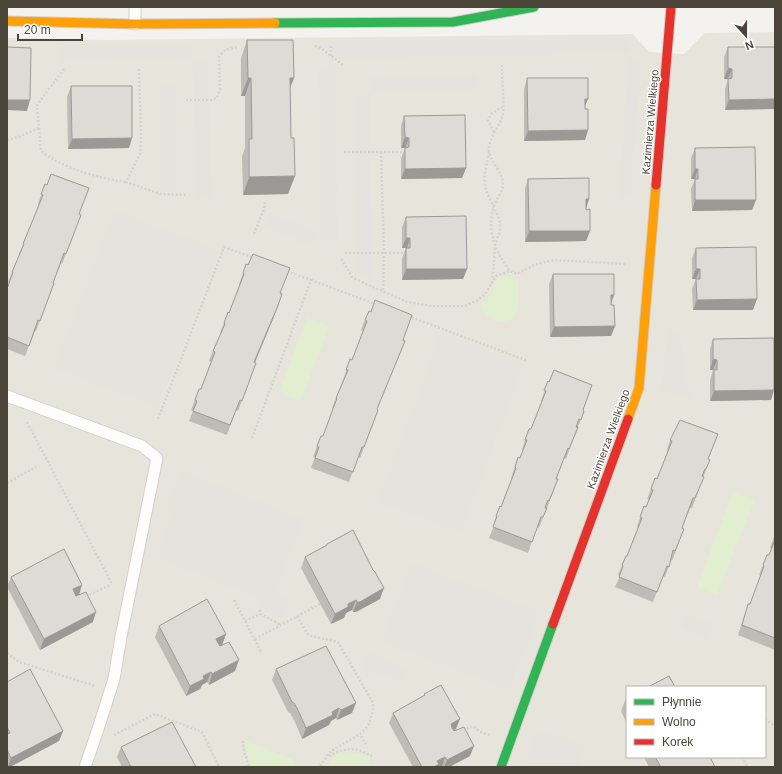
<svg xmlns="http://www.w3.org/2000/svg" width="782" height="774" font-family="Helvetica,sans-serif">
<rect width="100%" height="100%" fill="#f4f2ee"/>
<path fill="#e7e4dc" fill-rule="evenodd" d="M775,32V767H7V38L107,40L633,34L649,52L684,54L705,33ZM627,687H765V757H627Z"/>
<path fill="#e1eecf" d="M505,275L513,276L518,279C518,287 520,304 517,311C510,329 490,321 481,309V303C484,301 487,299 489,297C497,286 489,281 505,275Z
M307,318L329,326L301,401L279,392Z
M733,491L755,500L717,595L697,587Z
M245,741L292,759L298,767H251L249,761Z
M347,752L363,754L370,759L367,767H325L334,757Z"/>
<path fill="#e6e3df" d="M629,39V53L334,59V41Z
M193,42V59H209L211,197L196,198L193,59L60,62V45Z
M629,57L642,59L630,198L619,197Z
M335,65L338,241H321L318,66Z
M477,75V90L372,92L371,77Z
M159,86H176L177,192H161Z
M355,95H370L371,277H355Z
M115,210L219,250L159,408L54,369Z
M269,212L317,231L311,246L263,227Z
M668,331H681L685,386L693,400L661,389Z
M441,332L524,363L461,533L378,502Z
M181,470L304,519L275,591L290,597L282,618L267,612L255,596L167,563L157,552L173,513L166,509Z
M412,563L539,611L509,690L382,642Z
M686,613L714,624L708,639L681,628Z
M369,653L409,669L403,684L363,668Z
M538,729L585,744L579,763L590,767H525Z"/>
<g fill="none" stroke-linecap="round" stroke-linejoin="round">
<defs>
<path id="lane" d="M135,7V24
M7,396L142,446L157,458L121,637L114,679L96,735L85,767"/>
<path id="fast" d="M275,23L453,22L534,7
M501,767L553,624"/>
<path id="slow" d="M7,21L135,24L275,23
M628,419L639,388L656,185"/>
<path id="jam" d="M656,185L671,7
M553,624L628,419"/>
</defs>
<use href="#lane" stroke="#d2d0cb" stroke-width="13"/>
<use href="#fast" stroke="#d3cfc5" stroke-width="11"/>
<use href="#slow" stroke="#d3cfc5" stroke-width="11"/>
<use href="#jam" stroke="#d3cfc5" stroke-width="11"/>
<path stroke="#d3d2cc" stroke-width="2.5" stroke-dasharray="2 2" stroke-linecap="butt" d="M315,46L321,48L343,65
M331,56V45
M502,65C502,81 504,99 503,114C502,124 487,139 489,152C491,163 504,173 503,186C502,193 497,198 494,205C486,230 495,251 510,271
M64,69L37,105L41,151C64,169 98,178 126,182
M139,69L141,137L140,154L126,182L161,194L187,195
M186,100H210L217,98L220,89L219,57L225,50L238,47
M494,132L488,121L491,114L502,107
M7,140L21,136L39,128
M344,152H405
M381,152L384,253L383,292
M489,152C488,162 483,175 485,185C486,197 499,211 500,225C501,233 496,239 495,246C494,257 494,268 492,280
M254,234L264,209L265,200
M345,253H406
M341,259L353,278L407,302L432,306H465L476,301L485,294L496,276L510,271L517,274L534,265L554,260L627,264
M311,280L375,304
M408,316L528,361
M158,419L224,247L254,258
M27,422L112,584
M252,438L311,280L286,271
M7,483L36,467
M86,597L111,584
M234,600L261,652
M260,610V614L281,625
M297,616L307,633L311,636L338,642L373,703V712L368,726L360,734L331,751L319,767
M245,621L260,614
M255,639L320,604
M7,653L19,662L95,686
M765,719L775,726
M463,730L473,726L482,733L491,735
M114,735L155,714L202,732L219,767
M361,736L366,744
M243,741L244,751L249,767
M329,756C346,747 355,747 372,756
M742,757L748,767"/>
<use href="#lane" stroke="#fdfdfc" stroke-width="11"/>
<use href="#fast" stroke="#30b455" stroke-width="9"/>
<use href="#slow" stroke="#ff9f0a" stroke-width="9"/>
<use href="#jam" stroke="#e5322d" stroke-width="9"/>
</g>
<path fill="#bfbcb8" d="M247,40L294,78L290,87L291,138L295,176L288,194L243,195L242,157L245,148V96H241V58Z
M728,47H775L725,110V89L728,79H724V57Z
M527,78L585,108L588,130L585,140L524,141V89Z
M71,86L129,148L68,149L67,97Z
M404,116L466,168L462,178L401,179V158L405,148H401V126Z
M695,148L756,200L752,210L692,211L691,189L695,179H691V158Z
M528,179L586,209L590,231L586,241L525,242V189Z
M45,184L79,214L77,225L62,264L61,263L53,283H54L36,331H35L25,356L7,349V289L9,283L8,282L20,254H19L23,244L39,205L38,204Z
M406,217L467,269L463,279L402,280V258L406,248H402V227Z
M696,248L753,310H693L692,289L696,279H692V258Z
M246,264L281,293L279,304L255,363H256L238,411L236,410L227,435L189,421L193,411L191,410L199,389H201L211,362L209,361L213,351L221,333H220L228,312L229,313L240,284H239Z
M553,274L614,295L611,305L615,326L611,336L550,337L549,284Z
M365,320L405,341L377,409L378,410L360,458L358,457L349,482L311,468L315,457H313L317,446L323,436L333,409L332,408L343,380L350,359L352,360L363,331L361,330Z
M713,339L771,400L710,401V380L713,370H710V349Z
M548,381L583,410L584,411L566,459L564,458L556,479L554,490L539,528L537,527L528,553L489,538L494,526H493L496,516L501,507L512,478H511L518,457L520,458L523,451L522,450L525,440L531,429L542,401H541Z
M670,440L708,459L706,470L692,508H690L682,528L684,529L672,561L671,560L665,577L663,576L653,602L615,587L620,576L618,575L626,556H627L638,528L637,527L644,506L646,507L649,500L647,499L651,489L657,479L668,451L667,450Z
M775,534V650L738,635L748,604H750L761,576L759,575L763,565L769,555L772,548H770Z
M327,544L380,599L356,612H353L352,610L346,613L344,618L331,624L301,568L305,557L326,546Z
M11,577L79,595L76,596L93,622L40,650L7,587Z
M159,626L226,634L222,645L220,646L235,671L209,685L207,682L202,685L200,689L186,696L155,637Z
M276,669L352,713L337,720L336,718L331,721L329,725L302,739L294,720L290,713L288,712L272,680Z
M7,682L63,731L59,741L10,767H7Z
M424,694L456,729L454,730L470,756L449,767H413L389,723L393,713L424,696Z
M627,697V724L621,711L626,698Z
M121,747L196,767H122L117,757Z
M644,757H710L715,767H649Z"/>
<path fill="#9b9996" d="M728,68L732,69L728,79H724Z
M248,78H251L245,96H241Z
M290,78H294L287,96Z
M585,99H588L584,109Z
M775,99V109L725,110L729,100Z
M7,100H30L27,111L7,110Z
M588,130L585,140L524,141L528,131Z
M405,137L409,138L405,148H401Z
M132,138L129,148L68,149L72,139Z
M466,168L462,178L401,179L405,169Z
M695,169H698L695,179H691Z
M295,176L288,194L243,195L249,177Z
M586,199H589L586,209Z
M695,200H756L752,210L692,211Z
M529,231H590L586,241L525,242Z
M406,238H410L407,248H402Z
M406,269H467L463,279L402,280Z
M696,269H700L696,279H692Z
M282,294L273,319L250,373L254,362Z
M611,295H614L610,305Z
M757,299L753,310H693L697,300Z
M615,326L611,336L550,337L554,327Z
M713,359L717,360L713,370H710Z
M774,390L771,400L710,401L714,391Z
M82,585L79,595L69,600L73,589Z
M384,588L380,599L356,612H353L357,602Z
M356,600L352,610L346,613L344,618L331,624L335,614L348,604Z
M96,612L93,622L40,650L44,639Z
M226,634L222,645L213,649L216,639Z
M239,660L235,671L209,685L212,674Z
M211,672L207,682L202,685L200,689L186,696L190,686L203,676Z
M356,703L352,713L337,720L341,710Z
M339,708L336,718L331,721L329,725L302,739L306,728L332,712Z
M460,719L456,729L447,734L451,724Z
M63,731L59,741L10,767H8L11,758Z
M474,746L470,756L449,767H444L447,760Z
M445,757L442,767H434L437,761Z"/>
<path fill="#dedbd6" stroke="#9b9996" d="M247,40H293L294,78H290L291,138H294L295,176L249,177V139H252L251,78H248Z
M7,47L31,48L30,100H7Z
M728,47H775V99L729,100L728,79L732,78V69L728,68Z
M527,78H588V99H585V109H588V130L528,131Z
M71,86H132V138L72,139Z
M465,115L466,168L405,169V148L409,147V138L405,137L404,116Z
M755,147L756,200H695V179H698V169H695V148Z
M51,174L89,188L79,214L81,215L66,254L64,253L53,283H54L40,321L38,320L29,346L7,337V289L13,272H12L24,244H23L43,195L41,194L45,184L47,185Z
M589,178V199H586V210L590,209V231H529L528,179Z
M466,216L467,269H406V248H410V238H406V217Z
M756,247L757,299L697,300L696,279H700V269H696V248Z
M253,254L290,268L280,293L282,294L277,308L254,362L256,363L242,401L240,400L230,425L193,411L197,401L195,400L199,389H201L215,352L213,351L225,324L224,323L228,312L229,313L244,274L243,273L246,264L248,265Z
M553,274H614V295H611V305H614L615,326L554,327Z
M375,300L412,315L403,340L405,341L377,409L378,410L364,447H362L353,472L315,458L319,447L317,446L321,436H323L337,398H336L348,370H346L350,359L352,360L367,321L365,320L369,311L371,312Z
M774,338V390L714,391V370H717V360L713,359V339Z
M554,370L592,385L583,410L584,411L581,420L579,419L576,427H578L569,449L568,448L556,479H558L549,501L548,500L546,505L545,508H547L543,517H541L532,542L493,527L497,516H496L500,506L501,507L516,468L515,467L518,457L520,458L527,440H525L529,429H531L546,391L544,390L548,381L549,382Z
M680,420L718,434L708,459L710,460L706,469H705L702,476L704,477L695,498H693L682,528L684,529L675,551L673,550L669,567L667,566L657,592L619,577L623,566L622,565L626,556H627L642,518L640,517L644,506L646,507L653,490L651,489L655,478L657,479L672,441L670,440Z
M353,530L373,570L375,572L384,588L360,602H357L356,600L348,604V607L335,614L305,557L327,545V544Z
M775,540V638L742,625L748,604H750L764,566L763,565L767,555H769Z
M64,549L82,585L73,589L75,594L76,596L86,592L96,612L44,639L11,577Z
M207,599L226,634L216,639L218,643L220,646L229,642L239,660L212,674L211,672L203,676L204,679L190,686L159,626Z
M326,646L356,703L341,710L339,708L332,712L333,715L306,728L298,710L294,703L292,702L276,669Z
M30,669L63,731L11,758L7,750V734L10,733L7,727V682Z
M669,676L675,687H648Z
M441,685L460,719L451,724L452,728L454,731L464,727L474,746L447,760L445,757L437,761L439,764L434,767H422L393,713L425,695L424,694Z
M172,722L196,767H131L121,747Z
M655,757H710L715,767H661Z"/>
<g text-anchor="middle" stroke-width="3" stroke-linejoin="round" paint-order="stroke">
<g font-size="11" fill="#4b4439" stroke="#fff">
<text transform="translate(650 122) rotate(-85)" y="4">Kazimierza Wielkiego</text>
<text transform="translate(608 439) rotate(-70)" y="4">Kazimierza Wielkiego</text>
</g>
</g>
<rect width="782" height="774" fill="none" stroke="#4b4439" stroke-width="16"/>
<rect x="626" y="686" width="140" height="72" fill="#ffffff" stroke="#b7b4b0"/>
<rect x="634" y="699" width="20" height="6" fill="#30b455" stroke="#b7b4b0"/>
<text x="662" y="706" font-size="12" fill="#4b4439">Płynnie</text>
<rect x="634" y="719" width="20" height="6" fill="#ff9f0a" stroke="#b7b4b0"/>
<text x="662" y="726" font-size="12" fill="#4b4439">Wolno</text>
<rect x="634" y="739" width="20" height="6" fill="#e5322d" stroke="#b7b4b0"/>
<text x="662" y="746" font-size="12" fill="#4b4439">Korek</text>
<g transform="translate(746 36) rotate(159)" stroke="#ffffff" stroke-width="3" paint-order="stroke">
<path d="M0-3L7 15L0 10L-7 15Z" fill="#4b4439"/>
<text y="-6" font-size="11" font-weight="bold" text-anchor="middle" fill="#4b4439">N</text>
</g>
<path d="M18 34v6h64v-6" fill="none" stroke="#4b4439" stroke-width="2"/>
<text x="24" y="34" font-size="12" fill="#4b4439" stroke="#ffffff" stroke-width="3" paint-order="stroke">20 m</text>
</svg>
